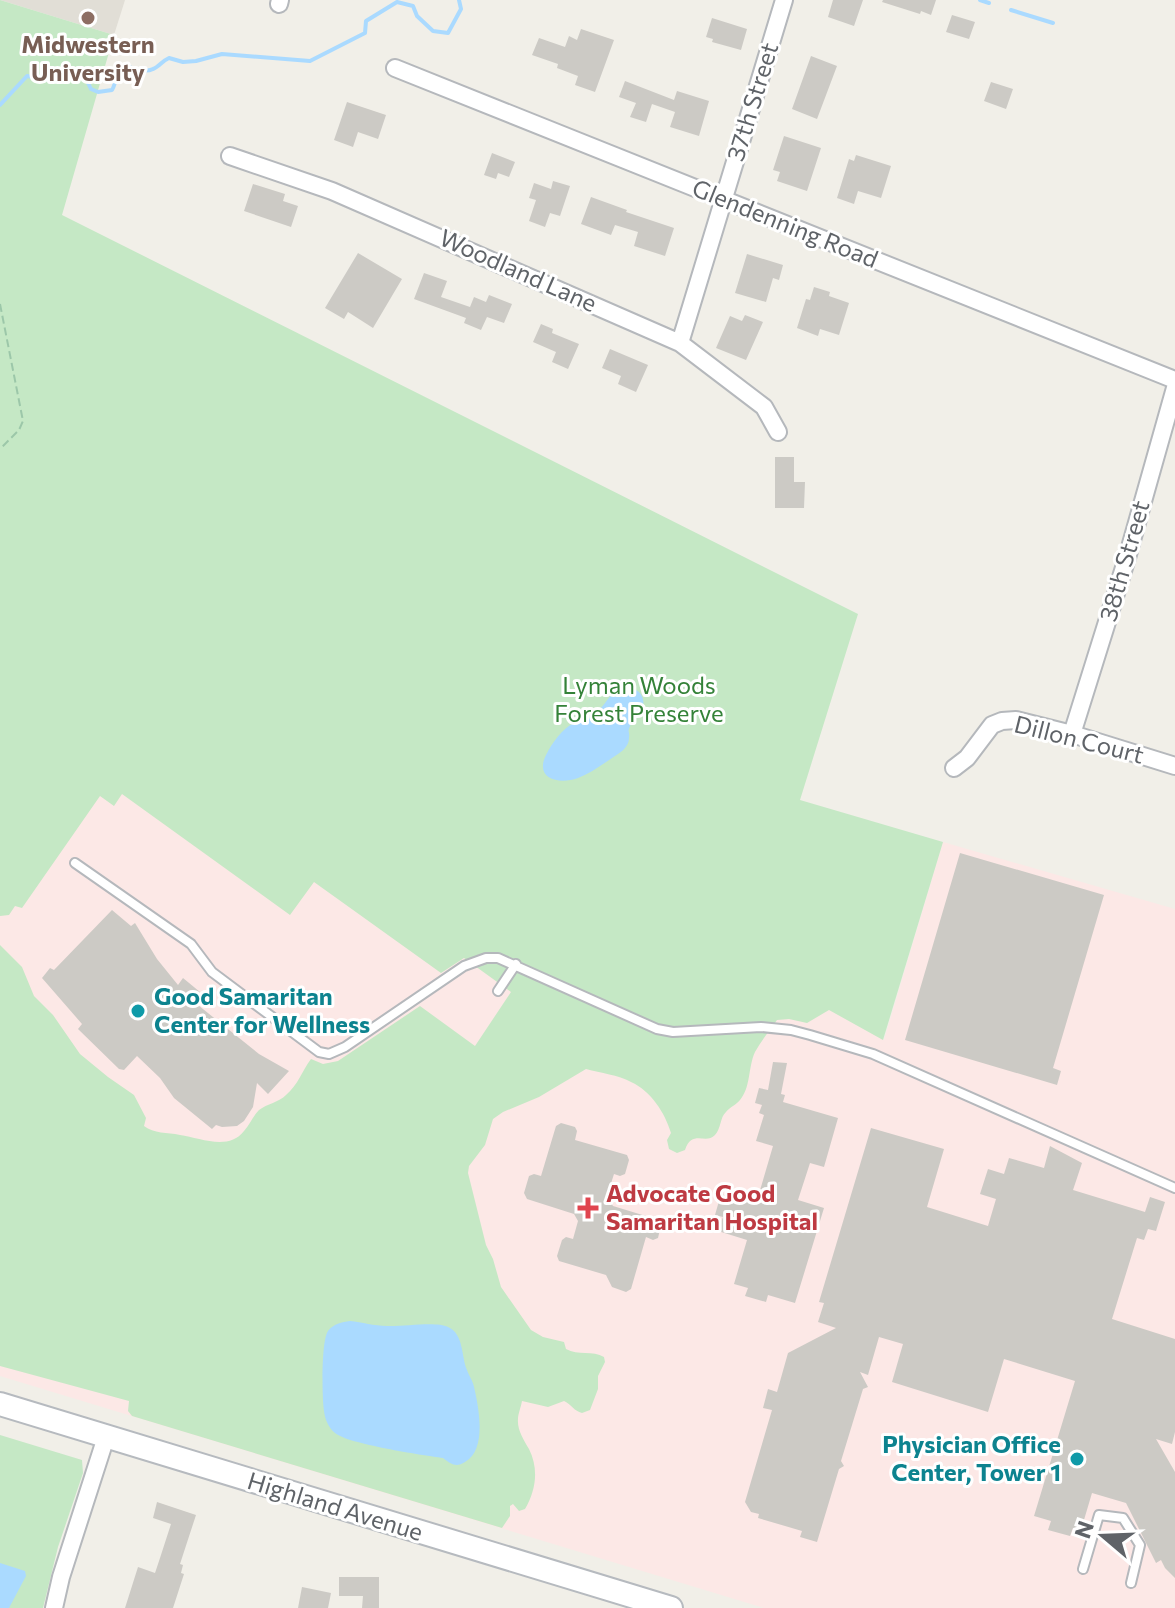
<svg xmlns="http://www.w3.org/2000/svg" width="1175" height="1608" font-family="Commissioner,sans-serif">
<rect width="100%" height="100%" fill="#f1efe8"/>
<path fill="#e1ded6" d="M0,0H125L114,35Z"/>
<path fill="#fce8e6" d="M79,588L884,1040L943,842L1175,909V1608H764L0,1376V849Z"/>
<path fill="#c5e8c5" d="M0,0L114,35L62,215L858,614L800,800L943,842L883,1040L829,1010L807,1023L789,1019L777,1020C770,1030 761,1041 755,1052C748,1067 751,1087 740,1100C736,1105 730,1107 726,1112C720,1117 721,1129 715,1135C706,1145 692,1129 685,1150L677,1153L669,1149L667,1140L671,1133C665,1113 651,1091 631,1082C618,1075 601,1073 586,1069L539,1097L503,1112L493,1119L485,1145L469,1166L468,1173L486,1245L493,1259L501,1287L531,1330L543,1337L564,1342L566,1349C578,1356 593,1350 604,1357L605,1362L598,1376V1389L590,1410L582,1413C574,1411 572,1405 564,1401L548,1407L522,1401C521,1407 518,1414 518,1419C517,1430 524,1440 529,1449C539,1469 536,1490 525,1509L519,1511L513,1504L510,1506V1516L502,1528L132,1416L128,1411L129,1401L0,1366V945L22,967L34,996L53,1015L80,1054L108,1077L134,1095L146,1118L144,1126C154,1134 167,1132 180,1135C200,1138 229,1151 244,1131C250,1124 253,1116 259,1110C267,1104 279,1102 286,1095C298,1085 302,1071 311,1059L323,1064L338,1061L420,1006L475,1046L511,992L464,958L441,973L314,882L290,915L122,794L114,806L100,796L22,908L15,906L9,915L0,916Z
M0,1435L82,1460L83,1473L58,1547L43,1608H0Z"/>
<path fill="#aadaff" d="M620,686C636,686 649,695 641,712C638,719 632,720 630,726C627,733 630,731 629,738C629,747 621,752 615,756C603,764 591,773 578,778C559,785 534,779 546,755C552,743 562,729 574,723C582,719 590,720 596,713C606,704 609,695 620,686Z
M350,1321C362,1322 374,1326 387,1326C402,1327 436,1321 448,1327C464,1334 461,1356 467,1370C469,1376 473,1381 474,1387C479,1408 487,1450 465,1462C456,1468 451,1464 443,1458C422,1455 348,1444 335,1433C328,1427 325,1419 324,1411C322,1398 321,1341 328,1331C333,1324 342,1322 350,1321Z
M0,1563L25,1571L26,1576L9,1608H0Z"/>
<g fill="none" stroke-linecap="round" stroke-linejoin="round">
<path stroke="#aadaff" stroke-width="4" d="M980,0L989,3
M1011,10L1053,23
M0,105L27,76L55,81C73,72 80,63 91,89L98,92L112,90C117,82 115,74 119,65C130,66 143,74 153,69C159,67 162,61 169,58L183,62L196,61L222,54L310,61L365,33L366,21L397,2L413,6L417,16L433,31L448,33L461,9L459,0"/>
</g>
<path fill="#cccac5" d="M833,0H863L854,26L828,17Z
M883,0H936L931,15L921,11L920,14L882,2Z
M952,15L975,22L969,39L946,32Z
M712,18L747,29L741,50L712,42L713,39L706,37Z
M581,29L614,40L595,92L575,85L578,76L557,68L558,64L532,55L539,38L565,47L569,36L577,40Z
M811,56L837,66L817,119L792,109Z
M625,81L674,100L677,91L709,101L699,136L670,127L675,112L652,104L646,122L630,117L636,103L619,97Z
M991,82L1013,89L1006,109L984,101Z
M347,102L386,115L378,139L358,132L353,147L334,140Z
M784,136L821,148L807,191L777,181L780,172L773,170Z
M492,153L515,162L509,177L498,173L496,179L484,175Z
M856,155L891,166L881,198L858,191L854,204L837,198L849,159L854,161Z
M553,181L570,186L560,216L550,213L545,227L529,221L536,200L529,198L534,183L551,189Z
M253,184L285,194L283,201L298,206L291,227L244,211Z
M591,197L627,210L626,212L674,228L665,256L634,246L638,232L615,225L611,235L581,224Z
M358,253L402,279L373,328L348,312L344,319L325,308Z
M747,254L783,265L779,280L773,278L766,302L735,293Z
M424,273L447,281L441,297L470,307L474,297L486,302L489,295L512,304L504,323L487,317L481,330L464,323L466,318L414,299Z
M814,287L830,292L829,296L849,303L839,335L820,329L818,336L797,328L806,299L810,300Z
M745,315L763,322L746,360L716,348L730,316L742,321Z
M541,324L553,329L552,333L579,344L568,369L552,362L556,352L533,342Z
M610,349L648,365L636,392L618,384L621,376L602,368Z
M775,457H794V482H805L804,508H775Z
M960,853L1104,895L1053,1068L1061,1071L1057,1085L905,1040Z
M112,910L131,926L135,923L157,959L178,985L183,978L200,992L193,1001L259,1054L289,1071L268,1094L257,1083L253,1107L244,1121L237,1126L222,1127L216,1125L212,1129L174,1098L160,1078L137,1056L124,1070L119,1069L78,1029L82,1024L42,978L50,968L54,970Z
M773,1062L787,1063L781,1094L785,1095L783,1102L838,1118L824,1167L810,1163L798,1200L824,1208L795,1303L768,1295L766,1302L745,1296L748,1288L734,1284L747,1240L718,1231L723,1217L715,1215L721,1194L756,1204L773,1146L756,1141L764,1115L759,1113L762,1105L755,1103L759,1088L768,1090Z
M561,1123L575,1127L577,1131L575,1140L627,1155L629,1160L625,1174L620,1176L614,1174L607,1196L613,1206L659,1220L661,1225L658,1238L653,1240L646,1237L631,1289L626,1292L612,1287L606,1275L559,1261L557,1256L562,1240L566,1237L573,1239L578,1221L574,1214L527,1199L524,1193L529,1176L534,1174L541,1176L556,1126Z
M871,1128L944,1149L927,1207L988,1226L996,1199L980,1194L988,1169L1004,1174L1009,1158L1044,1168L1050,1146L1082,1163L1073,1190L1145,1212L1150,1197L1165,1202L1156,1231L1148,1229L1144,1240L1137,1238L1112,1319L1175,1339V1432L1172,1444L1156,1439L1175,1472V1578L1165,1568L1161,1560L1156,1563L1126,1503L1092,1493L1081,1530L1073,1528L1070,1536L1048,1530L1051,1521L1034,1516L1075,1381L1004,1359L988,1412L892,1382L903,1344L879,1337L868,1375L860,1372L868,1387L863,1389L841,1461L844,1466L839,1469L817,1542L800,1537L802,1531L758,1518L759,1514L751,1512L745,1502L772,1410L763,1408L768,1389L777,1392L788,1353L836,1328L818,1322L824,1303L819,1302Z
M157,1502L196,1515L180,1564L183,1565L181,1573L184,1574L173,1608H125L138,1567L155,1573L160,1558L171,1524L153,1518Z
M339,1577H379V1608H362L363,1596H339Z
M302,1587L331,1593L328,1608H298Z"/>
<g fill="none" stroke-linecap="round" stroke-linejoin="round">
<defs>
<path id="service" d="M75,863L191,944L212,972L319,1052L329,1054L345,1047L464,966L486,958H498L657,1029L673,1032L761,1027L791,1030L810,1035L873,1054L1175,1188
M498,991L516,964
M1083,1569L1099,1515L1123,1518L1140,1545L1131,1583"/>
<path id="minor" d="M279,4L280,0
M395,68L1175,380
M230,156L332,191L680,343L764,407L778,432
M680,343L784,0
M1072,734L1127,558L1175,388
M954,768L967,758L992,725L1002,721L1016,720L1072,734L1175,766
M54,1608L61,1577L106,1437"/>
<path id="secondary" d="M0,1404L671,1608"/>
</defs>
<use href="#service" stroke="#b5b8bc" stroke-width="12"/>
<use href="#minor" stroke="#b5b8bc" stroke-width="20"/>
<use href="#secondary" stroke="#b6babf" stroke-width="26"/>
<path stroke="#9cc7a9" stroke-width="2" stroke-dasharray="8 4" stroke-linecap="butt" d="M0,304L23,421L19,430L0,449"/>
<use href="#service" stroke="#fff" stroke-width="8"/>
<use href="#minor" stroke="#fff" stroke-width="16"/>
<use href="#secondary" stroke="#fff" stroke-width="22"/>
</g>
<circle fill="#8d6e63" stroke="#fff" stroke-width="3" cx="88" cy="18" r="8"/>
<g fill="#0f9aa8" stroke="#fff" stroke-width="3">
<circle cx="138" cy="1011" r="8"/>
<circle cx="1077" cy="1459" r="8"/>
</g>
<path fill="#e0444e" stroke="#fff" stroke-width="3" d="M584 1196h8v8h8v8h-8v8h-8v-8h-8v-8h8z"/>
<g text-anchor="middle" stroke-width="6" stroke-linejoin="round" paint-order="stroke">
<g font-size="24" font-weight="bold" fill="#785e54" stroke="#fff">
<text x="88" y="53">Midwestern<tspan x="88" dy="28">University</tspan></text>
</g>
<g font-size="24" fill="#5f6368" stroke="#fff">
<text transform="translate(753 102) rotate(-73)" y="8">37th Street</text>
<text transform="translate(785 224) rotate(22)" y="8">Glendenning Road</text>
<text transform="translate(518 271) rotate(24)" y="8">Woodland Lane</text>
<text transform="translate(1125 561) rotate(-74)" y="8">38th Street</text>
<text transform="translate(1079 740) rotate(14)" y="8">Dillon Court</text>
<text transform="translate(335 1507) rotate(17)" y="8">Highland Avenue</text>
</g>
<g font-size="24" fill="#348238" stroke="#fff">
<text x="639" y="694">Lyman Woods<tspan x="639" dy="28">Forest Preserve</tspan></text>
</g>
<g font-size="24" font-weight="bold" fill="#0d838f" stroke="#fff" text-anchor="start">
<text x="154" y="1005">Good Samaritan<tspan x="154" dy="28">Center for Wellness</tspan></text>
<text x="1061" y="1453" text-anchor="end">Physician Office<tspan x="1061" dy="28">Center, Tower 1</tspan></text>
</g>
<g font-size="24" font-weight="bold" fill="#be3a42" stroke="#fff" text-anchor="start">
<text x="606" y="1202">Advocate Good<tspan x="606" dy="28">Samaritan Hospital</tspan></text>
</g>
</g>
<g transform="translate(1103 1536) rotate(289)" stroke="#ffffff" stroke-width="6" paint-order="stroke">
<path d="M0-6L14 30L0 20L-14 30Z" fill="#5f6368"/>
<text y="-12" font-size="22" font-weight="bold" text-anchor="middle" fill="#5f6368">N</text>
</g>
</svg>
